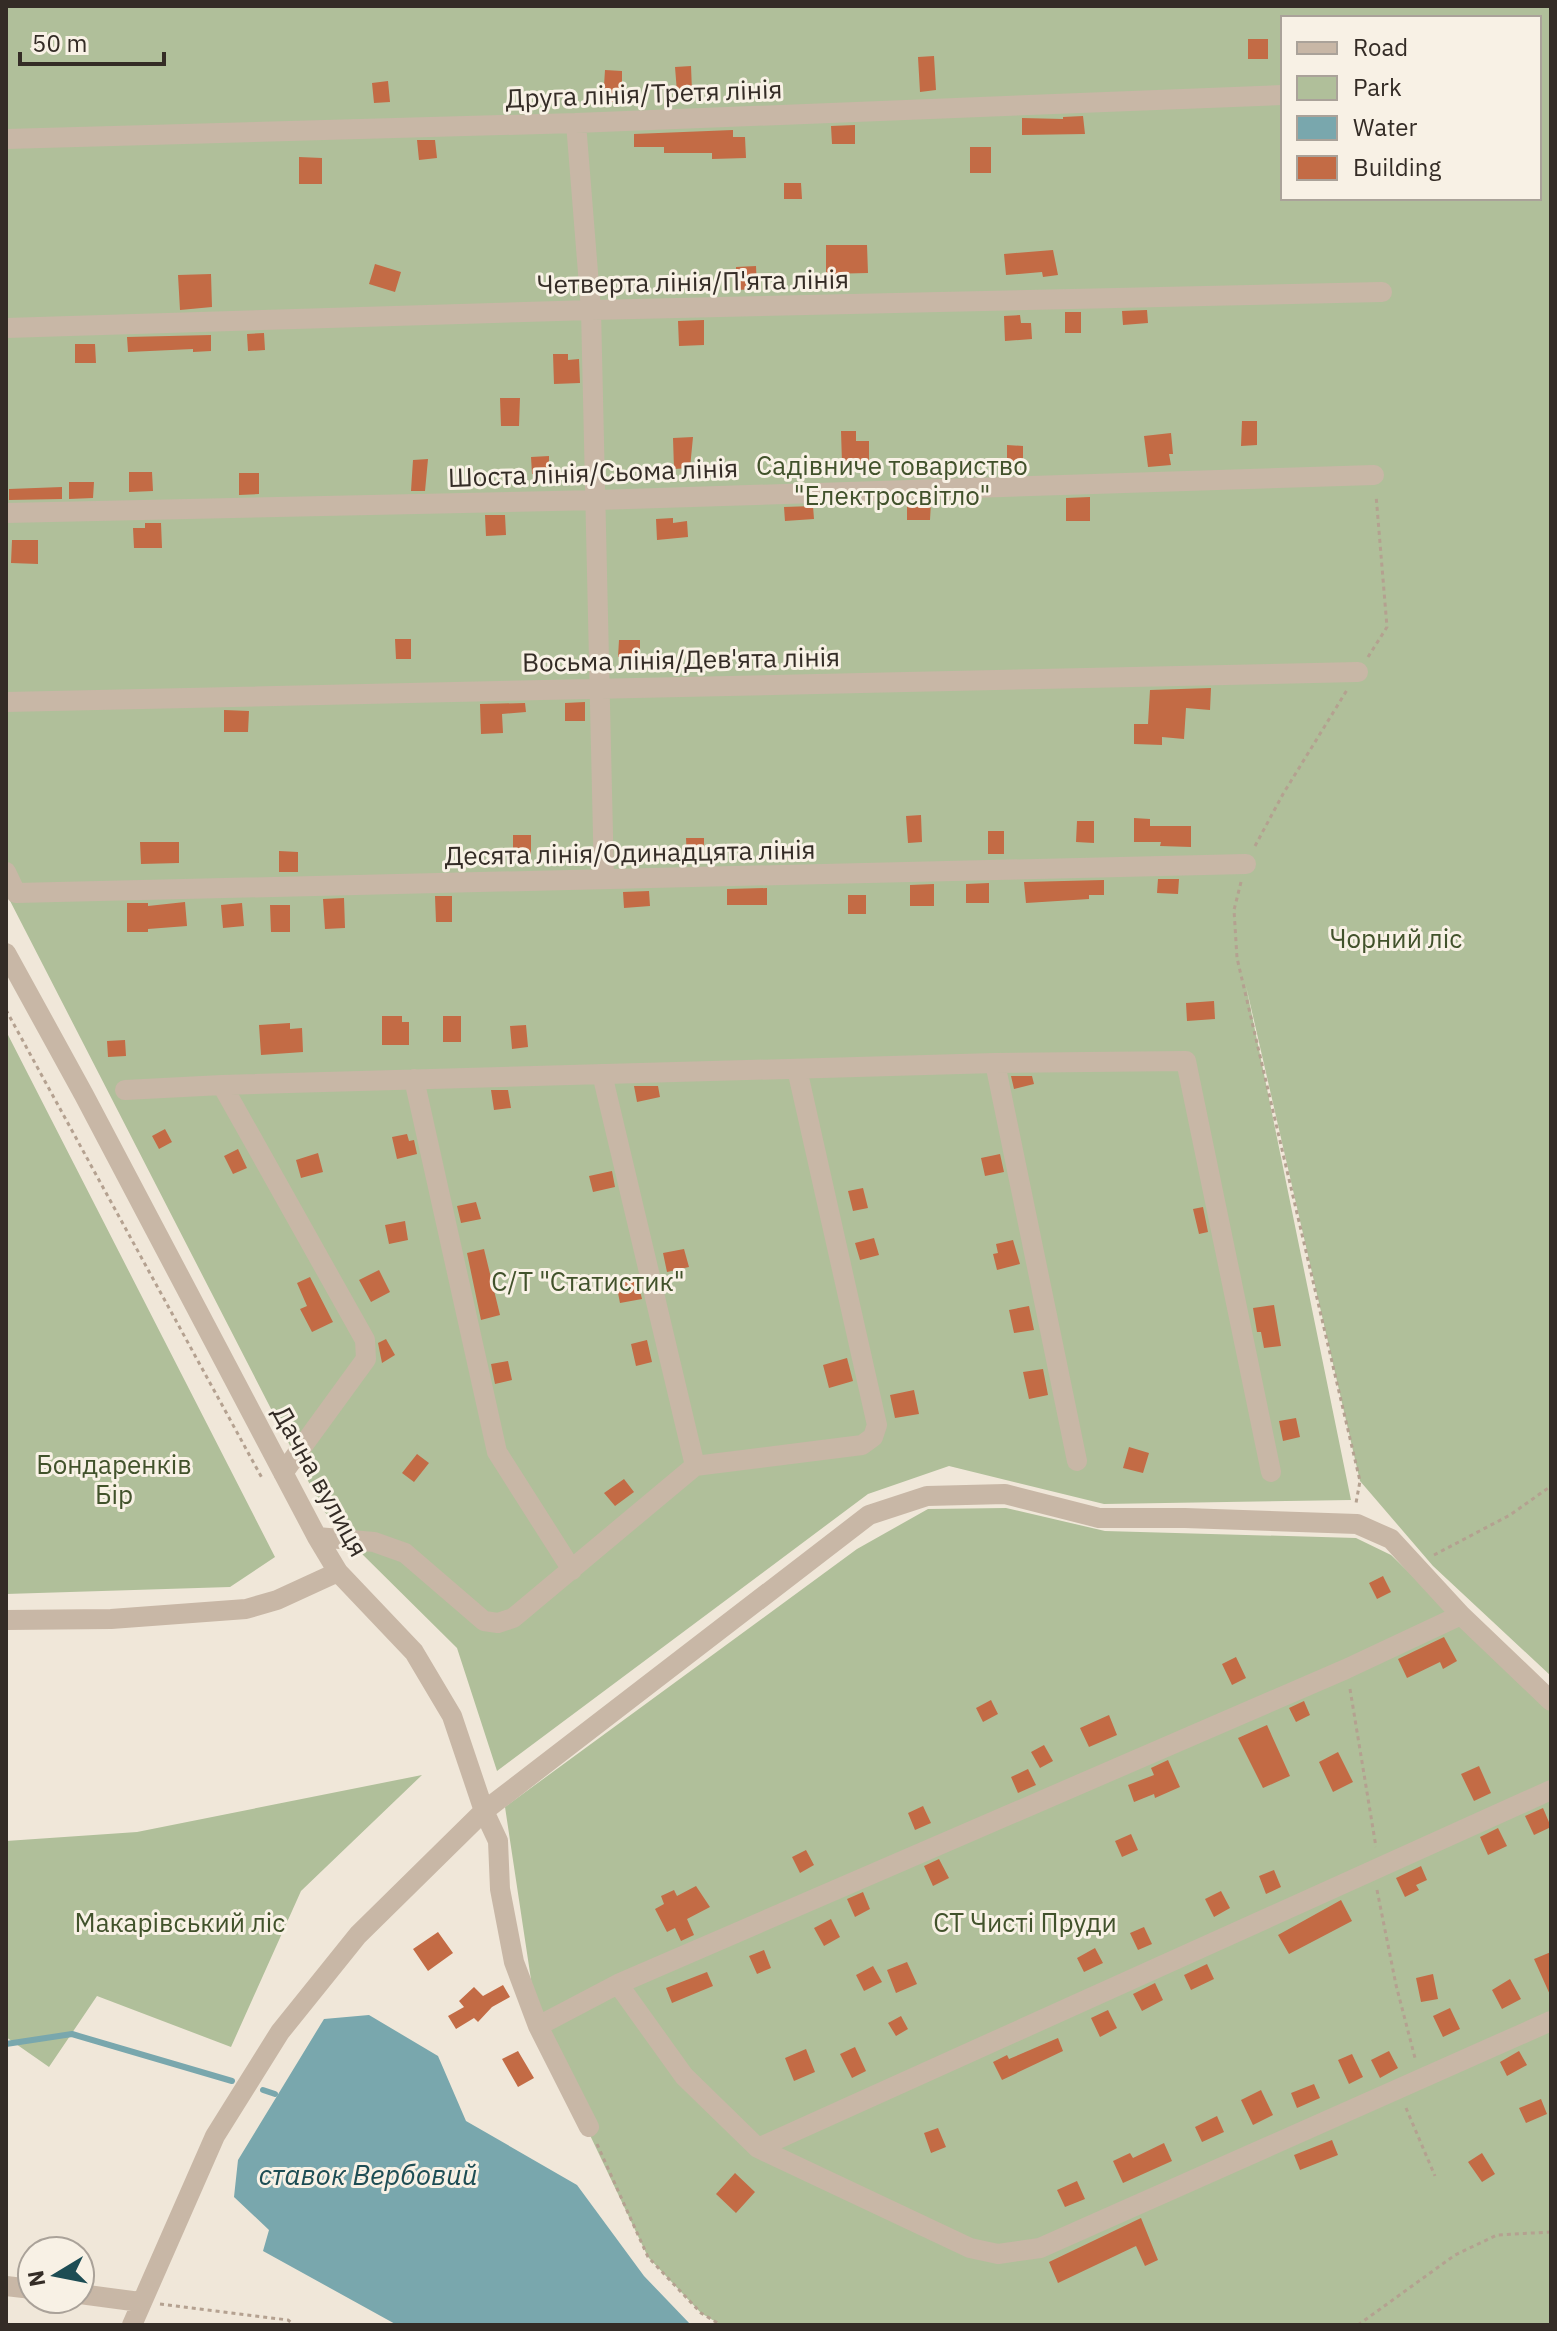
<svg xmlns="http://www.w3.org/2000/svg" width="1557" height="2331" font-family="'IBM Plex Sans',sans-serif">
<rect width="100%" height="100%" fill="#f0e7d9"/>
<path fill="#b0bf9a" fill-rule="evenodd" d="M6,6H1551V1676L1433,1566L1360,1481L1246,986L1351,1500L1104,1504L949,1466L868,1494L497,1771L457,1648L357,1549L323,1510L6,893ZM1283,18H1539V198H1283Z
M6,1031L275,1557L230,1587L6,1594Z
M1006,1508L1105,1531L1356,1538L1391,1555L1551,1710V2325H721L701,2313L648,2257L538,2026L505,1807L857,1549L928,1509Z
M422,1775L301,1891L231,2047L97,1996L49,2067L6,2037V1841L137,1832Z"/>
<path fill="#79a7ad" d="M369,2015L438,2056L466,2121L577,2185L644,2276L691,2325H397L263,2251L269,2230L234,2197L238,2160L324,2019Z"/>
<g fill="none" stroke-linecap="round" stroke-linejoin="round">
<path stroke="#79a7ad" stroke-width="6" d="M6,2044L72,2034L232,2081
M263,2090L275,2094"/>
</g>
<path fill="#c36b45" d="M1248,39H1268V59H1248Z
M934,56L936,90L920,92L918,57Z
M691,66L692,91L677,92L675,67Z
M605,70L622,71V102H603Z
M388,81L390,102L374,103L372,83Z
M1083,116L1085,134L1022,135V118L1063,119V117Z
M855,125V144H832L831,126Z
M733,130V137H745L746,158L712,159V153H664V147H634V134Z
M417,140H435L437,158L419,160Z
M970,147H991V173H970Z
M299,157L322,158V184H299Z
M784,183H801L802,199H784Z
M826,245H867L868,273L826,274Z
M1053,250L1058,275L1043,277L1042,272L1006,275L1004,254Z
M375,264L401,272L395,292L369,284Z
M756,266L757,289L736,290V267Z
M211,274L212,307L180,310L178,275Z
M1147,310L1148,323L1123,325L1122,311Z
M1065,312H1081V333H1065Z
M1020,315L1021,323H1031L1032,339L1005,341L1004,316Z
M704,320V345L679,346L678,321Z
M264,333L265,350L248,351L247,334Z
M211,335V351L193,352V349L128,352L127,337Z
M75,344H95L96,363H75Z
M553,354H568V360L579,359L580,383L554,384Z
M500,398H520L519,426H501Z
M1242,421H1257V445L1241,446Z
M841,431H856V441H869V463H842Z
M1171,433L1173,454H1169L1171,465L1148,467L1144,436Z
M693,437L690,468L674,469L673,438Z
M1007,445L1023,446V466L1007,465Z
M549,456V473L532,474L531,457Z
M428,459L425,491H411L413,460Z
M129,472H152L153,491L129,492Z
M239,473H259V494L239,495Z
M69,482H94L93,498L69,499Z
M62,487V499L9,500V489Z
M1090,497V521H1066V498Z
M931,502L930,520H907V503Z
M813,506L814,519L785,521L784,507Z
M485,515H505L506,535L486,536Z
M673,518V523L687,521L688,537L657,540L656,519Z
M145,523H161L162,548H134L133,528H145Z
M12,540H38V564L11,563Z
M395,639H411V659H396Z
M619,640H640V657H618Z
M1211,688L1210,710L1186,708L1184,739L1162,737V745L1134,744V724H1148L1150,690Z
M585,702V721H565V703Z
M525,703L526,712L502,714L503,733L481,734L480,704Z
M224,710L249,711L248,732H224Z
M921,815L922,842L908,843L906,816Z
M1134,818L1150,819V826H1191V847L1160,846L1161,842H1134Z
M1077,821H1094V843L1076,842Z
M988,831H1004V854H988Z
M513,835H531V854H513Z
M686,838H704V860H687Z
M140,842H179V863L141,864Z
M279,851L298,852V872H279Z
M1158,879H1179L1178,894L1157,893Z
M1104,880V895H1089V899L1026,903L1024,882Z
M989,883V903H966V884Z
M934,884V906H910V885Z
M767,888V905H727V889Z
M649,891L650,906L624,908L623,892Z
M848,895H866V914H848Z
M435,896H452V922H436Z
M344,898L345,928L325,929L323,899Z
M185,902L187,926L148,929V932H127V903H148V906Z
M242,903L244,926L223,928L221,905Z
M270,905H290V932H271Z
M1214,1001L1215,1019L1187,1021L1186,1003Z
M382,1016H402V1022H409V1045H382Z
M443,1016H461V1042H443Z
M290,1023V1029L302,1028L303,1052L261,1055L259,1025Z
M526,1025L528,1047L512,1049L510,1026Z
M125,1040L126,1056L108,1057L107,1041Z
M1011,1076H1032L1034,1084L1014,1089Z
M634,1086H658L660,1097L637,1102Z
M491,1090H508L511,1108L494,1110Z
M165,1129L172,1142L159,1149L152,1136Z
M407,1134L409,1141L414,1140L417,1154L397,1159L392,1137Z
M238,1149L247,1168L233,1174L224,1156Z
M318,1153L323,1172L301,1178L296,1160Z
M1000,1154L1004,1172L985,1176L981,1158Z
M612,1171L615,1187L593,1192L589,1176Z
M863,1188L868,1208L853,1211L848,1191Z
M476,1202L481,1219L461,1223L457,1206Z
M1203,1207L1208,1232L1199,1234L1193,1209Z
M405,1221L408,1240L389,1244L385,1225Z
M874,1238L879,1255L860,1260L855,1243Z
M1013,1240L1020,1264L997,1270L993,1254L998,1253L996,1244Z
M484,1249L500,1315L481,1320L467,1253Z
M684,1249L689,1267L667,1272L663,1253Z
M379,1270L390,1292L371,1302L359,1280Z
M310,1277L333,1322L312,1332L300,1309L307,1306L297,1283Z
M637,1279L642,1299L620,1303L616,1283Z
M1274,1305L1281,1346L1264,1348L1261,1332H1257L1253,1308Z
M1029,1306L1034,1330L1014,1333L1009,1310Z
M386,1339L395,1355L382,1363L378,1343Z
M647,1340L652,1362L636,1366L631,1344Z
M847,1358L853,1381L829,1388L823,1365Z
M508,1361L512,1380L495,1384L491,1364Z
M1043,1369L1048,1395L1029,1399L1023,1372Z
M914,1390L919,1414L895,1418L890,1395Z
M1296,1418L1300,1437L1283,1441L1279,1421Z
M1129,1447L1149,1453L1143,1473L1123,1468Z
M417,1454L429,1463L414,1482L402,1473Z
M624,1479L634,1492L615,1506L604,1493Z
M1383,1576L1391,1592L1377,1599L1369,1583Z
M1444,1637L1457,1661L1443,1669L1440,1662L1407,1678L1398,1659Z
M1236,1657L1246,1678L1232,1685L1222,1664Z
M991,1700L998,1714L983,1722L976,1708Z
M1304,1701L1310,1715L1296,1722L1289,1708Z
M1109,1715L1117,1735L1089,1747L1080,1728Z
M1267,1725L1290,1776L1263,1788L1238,1738Z
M1044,1745L1053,1761L1040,1768L1031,1752Z
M1338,1752L1353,1782L1333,1792L1319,1762Z
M1168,1760L1180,1787L1155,1798L1154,1794L1134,1802L1128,1785L1154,1775L1151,1768Z
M1479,1766L1491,1793L1474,1801L1461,1774Z
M1028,1769L1036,1785L1018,1793L1011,1777Z
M923,1806L931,1823L915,1830L908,1813Z
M1543,1808L1551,1827L1534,1835L1525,1816Z
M1498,1828L1507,1846L1488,1855L1480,1837Z
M1131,1834L1138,1850L1122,1857L1115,1841Z
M806,1850L814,1865L800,1873L792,1857Z
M939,1859L949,1878L933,1886L924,1866Z
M1421,1866L1427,1880L1416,1885L1419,1890L1405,1897L1396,1878Z
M1274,1870L1281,1887L1266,1894L1259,1876Z
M696,1886L710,1907L687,1919L694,1935L681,1941L675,1928L667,1932L655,1909L664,1904L661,1896L674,1890L677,1896Z
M1221,1891L1230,1908L1214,1917L1205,1899Z
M863,1892L870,1909L855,1917L847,1899Z
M1341,1900L1352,1921L1289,1954L1278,1935Z
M831,1919L840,1937L824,1946L814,1928Z
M1144,1927L1152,1944L1138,1950L1130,1933Z
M438,1932L453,1953L428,1971L413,1949Z
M1095,1948L1103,1963L1084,1972L1077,1958Z
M764,1950L771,1968L757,1974L749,1956Z
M1551,1952V1997L1534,1959Z
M907,1962L917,1984L896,1993L887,1970Z
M1207,1964L1214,1979L1191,1990L1184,1975Z
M873,1966L882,1982L864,1991L856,1975Z
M707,1972L713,1986L672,2003L666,1988Z
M1433,1974L1438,1999L1421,2002L1416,1978Z
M1510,1979L1521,1999L1502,2009L1492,1990Z
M1155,1983L1163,2000L1142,2011L1133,1994Z
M503,1985L510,1997L492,2007L478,2022L474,2018L456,2029L448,2016L464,2007L459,2001L474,1987L483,1996Z
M1450,2008L1460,2029L1443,2037L1433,2016Z
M1108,2010L1117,2028L1100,2037L1091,2018Z
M901,2016L908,2029L896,2036L888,2023Z
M1058,2038L1063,2051L1002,2080L993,2062L1007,2055L1009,2059Z
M855,2047L866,2071L852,2078L840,2054Z
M806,2049L815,2072L794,2081L785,2058Z
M518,2051L534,2078L518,2087L502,2059Z
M1389,2051L1398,2068L1380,2078L1371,2060Z
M1519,2051L1527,2065L1507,2076L1500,2062Z
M1352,2054L1363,2077L1349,2084L1338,2060Z
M1314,2084L1320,2098L1297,2108L1291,2093Z
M1261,2090L1273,2115L1253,2125L1241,2100Z
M1541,2099L1547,2114L1526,2123L1519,2108Z
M1217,2116L1224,2132L1202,2142L1195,2127Z
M938,2128L946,2147L931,2153L924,2133Z
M1332,2140L1338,2155L1300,2170L1294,2155Z
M1164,2143L1172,2161L1123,2183L1113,2161L1130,2153L1133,2158Z
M1482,2153L1495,2174L1482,2182L1468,2162Z
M735,2173L755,2192L736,2213L716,2194Z
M1077,2181L1085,2199L1065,2207L1057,2190Z
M1141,2218L1158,2260L1145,2266L1136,2246L1058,2283L1049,2262Z"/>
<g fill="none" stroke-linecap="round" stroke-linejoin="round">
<path stroke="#b4a190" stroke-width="3" stroke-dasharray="4 4" stroke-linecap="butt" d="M1368,657L1387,627L1376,495
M1255,846L1283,794L1347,690
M1241,882L1234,910L1237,958L1360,1481L1356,1503
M6,1010L262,1478
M1434,1555L1510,1515L1551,1486
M1350,1689L1376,1847
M1377,1890L1396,1985L1415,2058
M1406,2108L1435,2176
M597,2144L648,2257L701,2313L721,2325
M160,2304L288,2320L294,2325
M1358,2325L1455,2255L1497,2235L1551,2232"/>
<path stroke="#c8b7a6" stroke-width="20" d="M576,123L591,310L604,879
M6,139L576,123L1283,95
M6,328L591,310L1382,292
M6,513L597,500L1374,475
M6,702L1358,672
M6,872L16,893L1246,864
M6,953L84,1095L317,1537L338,1572L414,1652L452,1716L484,1811L498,1841L500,1889L514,1962L538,2026L589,2127
M995,1063L1077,1461
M602,1074L695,1466
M414,1079L497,1452L572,1570
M222,1085L365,1340L366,1359L283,1473
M125,1090L222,1085L995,1063L1186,1061L1271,1472
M317,1537L374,1542L405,1553L484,1621L498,1623L513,1618L695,1466L862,1445L873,1437L877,1425L797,1069
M6,1620L111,1619L246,1609L277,1600L338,1572
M618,1984L684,2076L758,2148L970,2248L998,2254L1040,2248L1551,2021
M538,2026L618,1984L1346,1669L1461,1615
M758,2148L1551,1790
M6,2286L32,2289
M80,2294L140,2302
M132,2325L215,2136L280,2032L358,1935L484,1811L869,1515L927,1496L1005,1494L1099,1518H1185L1357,1524L1391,1539L1461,1615L1551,1701"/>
</g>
<g text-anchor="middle" stroke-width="6" stroke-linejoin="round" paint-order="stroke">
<g font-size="26" fill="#342c26" stroke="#f8f1e5">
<text transform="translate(644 94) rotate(-2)" y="9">Друга лінія/Третя лінія</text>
<text transform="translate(693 282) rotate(-1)" y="9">Четверта лінія/П'ята лінія</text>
<text transform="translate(593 473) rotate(-2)" y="9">Шоста лінія/Сьома лінія</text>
<text transform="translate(681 660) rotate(-1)" y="9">Восьма лінія/Дев'ята лінія</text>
<text transform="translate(630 853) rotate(-1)" y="9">Десята лінія/Одинадцята лінія</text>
<text transform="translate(320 1481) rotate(61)" y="9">Дачна вулиця</text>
</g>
<g font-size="26" fill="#41522b" stroke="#f8f1e5">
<text x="892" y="475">Садівниче товариство<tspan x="892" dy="30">"Електросвітло"</tspan></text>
<text x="1396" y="948">Чорний ліс</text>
<text x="588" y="1291">С/Т "Статистик"</text>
<text x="114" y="1474">Бондаренків<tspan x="114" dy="30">Бір</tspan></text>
<text x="180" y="1932">Макарівський ліс</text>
<text x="1025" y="1932">СТ Чисті Пруди</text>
</g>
<g font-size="28" font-style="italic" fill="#1d4d54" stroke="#f8f1e5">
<text x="368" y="2185">ставок Вербовий</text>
</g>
</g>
<rect width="1557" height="2331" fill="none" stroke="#342c26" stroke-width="16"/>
<rect x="1281" y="16" width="260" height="184" fill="#f8f1e5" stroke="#aaa299" stroke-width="2"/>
<rect x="1297" y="42" width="40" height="12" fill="#c8b7a6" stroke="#aaa299" stroke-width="2"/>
<text x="1353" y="56" font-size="24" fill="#342c26">Road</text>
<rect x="1297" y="76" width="40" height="24" fill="#b0bf9a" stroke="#aaa299" stroke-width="2"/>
<text x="1353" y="96" font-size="24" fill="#342c26">Park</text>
<rect x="1297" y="116" width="40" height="24" fill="#79a7ad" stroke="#aaa299" stroke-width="2"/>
<text x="1353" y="136" font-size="24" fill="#342c26">Water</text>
<rect x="1297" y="156" width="40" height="24" fill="#c36b45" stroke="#aaa299" stroke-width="2"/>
<text x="1353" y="176" font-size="24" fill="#342c26">Building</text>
<g transform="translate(56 2275) rotate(260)"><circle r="38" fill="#f8f1e5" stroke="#aaa299" stroke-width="2"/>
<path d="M0-6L14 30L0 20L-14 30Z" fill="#1d4d54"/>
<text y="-12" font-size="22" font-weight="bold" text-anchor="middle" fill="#342c26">N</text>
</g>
<path d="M20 52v12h144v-12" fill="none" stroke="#342c26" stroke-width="4"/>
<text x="32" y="52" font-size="24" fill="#342c26" stroke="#f8f1e5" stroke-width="6" paint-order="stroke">50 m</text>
</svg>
